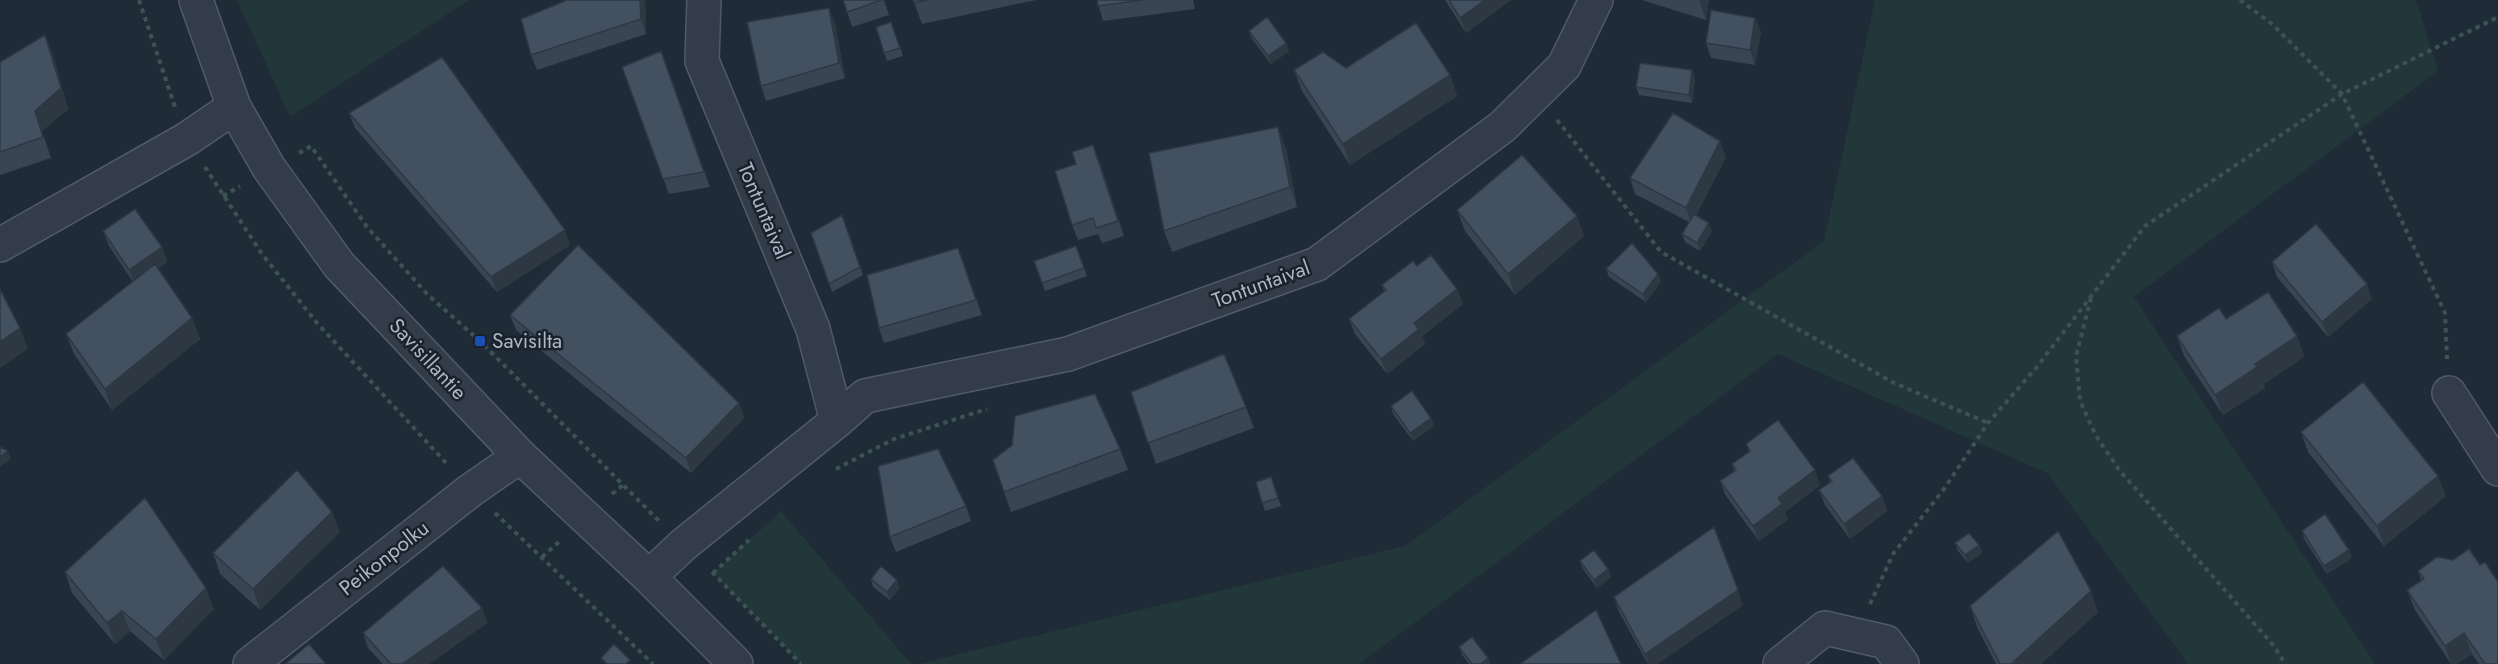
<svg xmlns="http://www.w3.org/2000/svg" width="2498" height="664" font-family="Jost,sans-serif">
<rect width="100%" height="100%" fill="#202b38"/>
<path fill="#223739" d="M237,0H469L290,117Z
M1875,0H2416L2438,71L2134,297L2375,664H2188L2047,473L1778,354L1359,664H918L1405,546L1824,241Z
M781,511L911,664H801L713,573Z"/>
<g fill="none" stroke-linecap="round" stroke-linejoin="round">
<defs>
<path id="minor" d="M196,0L234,107L269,168L339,265L520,456L649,577L736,664
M704,0L702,61L813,329L837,421
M0,245L187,139L234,107
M2449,393L2498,469
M649,577L683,545L837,421L865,396L1068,354L1317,264L1502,127L1564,66L1596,0
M250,664L471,490L520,456
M1780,664L1825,628L1886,642L1902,664"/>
</defs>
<use href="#minor" stroke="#515a66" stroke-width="36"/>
<path stroke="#3c5354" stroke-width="4" stroke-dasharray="4.5 4.5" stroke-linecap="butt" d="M139,0L175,107
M2240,0L2272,24L2342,94L2445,313L2447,359
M1557,120L1661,252L1894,383L1988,423
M299,153L311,146L367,227L428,295L480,341L659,521
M205,167L262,254L317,323L448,465
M223,196L240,186
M2091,298L2076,356L2080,401L2096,436L2120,471L2274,646L2285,664
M836,469L894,439L987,409
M612,494L623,485
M495,513L653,664
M542,557L560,541
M712,572L801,664
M713,573L749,540
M1870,604L1893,554L1944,489L1988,423L2036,368L2145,226L2342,94L2498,17"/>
<use href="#minor" stroke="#333d49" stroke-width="33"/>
</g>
<path fill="#394553" d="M645,0L646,34L537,70L531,55Z
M843,0H884L889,15L852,27Z
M913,0H1036L922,24Z
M1097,0H1193L1195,9L1103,21Z
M1445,0H1511L1466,33Z
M1642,0H1709L1706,20Z
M1755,18L1761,33L1755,65L1711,58L1706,43Z
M891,22L903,56L887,61L876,27Z
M835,23L845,78L766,101L761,86Z
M1249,31L1286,43L1289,51L1271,64L1252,39Z
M45,35L53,55L68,109L42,131L51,158L0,175V62Z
M661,51L710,187L669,194L622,67Z
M1346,68L1450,75L1457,96L1350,165L1302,91L1294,70Z
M1695,78L1692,103L1639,95L1636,87Z
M349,113L570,245L497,292L355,128Z
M1286,148L1297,207L1172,252L1164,231Z
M1726,157L1696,215L1712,231L1700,251L1685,242L1682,234L1689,222L1635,194L1630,178Z
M1099,160L1124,236L1102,243L1098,234L1078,240L1072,225Z
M1457,210L1584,236L1515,295L1465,231Z
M842,215L863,275L832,292L811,233Z
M103,231L162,247L167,262L158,269L192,318L200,339L112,410L74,354L66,334L133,282L109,246Z
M1076,246L1087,276L1045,291L1034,261Z
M958,248L982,315L884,343L879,328Z
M2272,262L2372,299L2328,337L2277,277Z
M1417,266L1457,289L1463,304L1422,336L1425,344L1387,374L1355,334L1349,319L1384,292L1382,285Z
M1606,269L1661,282L1646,302L1609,277Z
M510,315L739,403L744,418L691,473L516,330Z
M2226,319L2297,336L2304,357L2264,384L2265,388L2223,415L2184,356L2177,336Z
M1131,392L1246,407L1254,428L1156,464Z
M1391,406L1431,418L1434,426L1413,441L1393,414Z
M2301,432L2446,496L2384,546L2308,452Z
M1746,444L1820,485L1785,512L1788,519L1759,541L1726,496L1720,481L1734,471L1732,464L1749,452Z
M1120,449L1128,470L1011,512L993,460Z
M1828,476L1882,496L1887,511L1850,539L1825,505L1819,490L1830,482Z
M1271,477L1281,506L1265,511L1256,482Z
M966,506L971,521L896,552L890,537Z
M2302,531L2349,550L2352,558L2327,574L2304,539Z
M340,532L260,610L220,574L213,553Z
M1955,543L1979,545L1982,553L1968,563L1958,551Z
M1580,561L1608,569L1611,577L1597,588L1583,569Z
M2480,565L2498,664H2479L2472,654L2456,664H2451L2415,610L2407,590L2421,580L2418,571Z
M65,572L214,609L164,660L130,631L115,644L72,593Z
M871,579L900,588L890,600L873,587Z
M1614,597L1743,605L1657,664H1648L1619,612Z
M1970,606L2098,612L2041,664H1996L1977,627Z
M482,608L487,623L429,664H383L368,648L363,633Z
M1459,647L1491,664H1469L1462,655Z"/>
<path fill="#2e3843" d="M640,0H645L646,34L641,19Z
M1485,0H1511L1466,33L1460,18Z
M1699,0H1709L1706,20Z
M829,8L835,23L845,78L839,63Z
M1755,18L1761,33L1755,65L1750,50Z
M45,35L53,55L68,109L42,131L51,158L35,111Z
M1286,43L1289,51L1271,64L1268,56Z
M1692,70L1695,78L1692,103L1689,95Z
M1450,75L1457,96L1350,165L1343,144Z
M1278,127L1286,148L1297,207L1290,187Z
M1720,141L1726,157L1691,223L1686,208Z
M1577,216L1584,236L1515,295L1508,274Z
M1709,223L1712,231L1700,251L1697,243Z
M565,230L570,245L497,292L491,277Z
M162,247L167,262L135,285L129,270Z
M1658,274L1661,282L1646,302L1643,294Z
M2367,284L2372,299L2328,337L2322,322Z
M1457,289L1463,304L1422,336L1425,344L1387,374L1381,359L1414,323Z
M192,318L200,339L112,410L105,389Z
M20,328L28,349L0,368V342Z
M2297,336L2304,357L2264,384L2265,388L2223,415L2215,395L2255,364Z
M739,403L744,418L691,473L686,458Z
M1431,418L1434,426L1413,441L1410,433Z
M8,451L11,459L0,467V457Z
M1815,470L1820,485L1785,512L1788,519L1759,541L1753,526L1778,498Z
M2438,476L2446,496L2384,546L2377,526Z
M1882,496L1887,511L1850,539L1844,524Z
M332,512L340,532L260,610L253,589Z
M1979,545L1982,553L1968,563L1965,555Z
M2349,550L2352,558L2327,574L2324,566Z
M1608,569L1611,577L1597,588L1594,580Z
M897,580L900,588L890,600L887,592Z
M206,588L214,609L164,660L156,639Z
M1738,590L1743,605L1657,664H1648L1645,654Z
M2091,591L2098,612L2041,664H2011Z
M482,608L487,623L429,664H402Z
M122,611L130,631L115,644L107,623Z
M2464,633L2472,654L2456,664H2451L2445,646Z
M1488,658L1491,664H1481Z"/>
<path fill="#425060" stroke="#2e3843" stroke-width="1.5" d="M567,0H640L641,19L531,55L521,19Z
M843,0H882L847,12Z
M913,0H929L914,3Z
M1097,0H1143L1098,6Z
M1449,0H1485L1460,18Z
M829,8L839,63L761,86L747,22Z
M1711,10L1755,18L1750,50L1706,43Z
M1267,17L1286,43L1268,56L1249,31Z
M891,22L900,48L884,53L876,27Z
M1416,23L1450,75L1343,144L1294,70L1323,52L1346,68Z
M45,35L61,88L35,111L43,137L0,152V62Z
M661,51L704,172L663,179L622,67Z
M442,57L565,230L491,277L349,113Z
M1640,63L1692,70L1689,95L1636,87Z
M1673,113L1720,141L1686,208L1630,178Z
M1278,127L1290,187L1164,231L1149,153Z
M1093,145L1118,221L1096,228L1093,218L1072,225L1055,171L1076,164L1072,152Z
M1522,155L1577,216L1508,274L1457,210Z
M135,209L162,247L129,270L103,231Z
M1694,214L1709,223L1697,243L1682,234Z
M842,215L860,267L829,284L811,233Z
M2316,224L2367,284L2322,322L2272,262Z
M1632,243L1658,274L1643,294L1606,269Z
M578,245L739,403L686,458L510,315Z
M1076,246L1084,268L1042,283L1034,261Z
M958,248L976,300L879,328L867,275Z
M1431,255L1457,289L1414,323L1419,329L1381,359L1349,319L1386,290L1382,285L1413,261L1417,266Z
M155,264L192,318L105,389L66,334Z
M0,289L20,328L0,342Z
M2268,292L2297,336L2255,364L2257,367L2215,395L2177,336L2219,308L2226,319Z
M1224,354L1246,407L1148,443L1131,392Z
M2363,382L2438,476L2377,526L2301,432Z
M1412,391L1431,418L1410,433L1391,406Z
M1095,394L1120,449L1004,492L993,460L1012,445L1015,416Z
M1778,420L1815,470L1778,498L1782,504L1753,526L1720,481L1736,470L1732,464L1750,451L1746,444Z
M0,447L8,451L0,457Z
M938,449L966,506L890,537L878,466Z
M1853,458L1882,496L1844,524L1819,490L1832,481L1828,476Z
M297,470L332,512L253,589L213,553Z
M1271,477L1278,498L1262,503L1256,482Z
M145,498L206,588L156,639L122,611L107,623L65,572Z
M2325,514L2349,550L2324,566L2302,531Z
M1714,527L1738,590L1645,654L1614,597Z
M2058,531L2091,591L2011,664H2000L1970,606Z
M1969,533L1979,545L1965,555L1955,543Z
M2469,549L2480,565L2485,562L2498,582V664H2485L2464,633L2445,646L2407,590L2424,579L2418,571L2437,557L2453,560Z
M1594,550L1608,569L1594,580L1580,561Z
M443,566L482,608L402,664H391L363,633Z
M881,566L897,580L887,592L871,579Z
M1596,610L1621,664H1520Z
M1472,637L1488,658L1481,664H1472L1459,647Z
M309,644L326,664H285Z
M614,644L630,660L626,664H607L601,658Z"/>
<rect fill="#1a4fb4" stroke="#19222d" stroke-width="2" x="474" y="335" width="12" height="12" rx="3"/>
<g text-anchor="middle" stroke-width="5" stroke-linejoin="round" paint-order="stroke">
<g font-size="21" fill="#adb7c5" stroke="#19222d">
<text transform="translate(764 211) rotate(67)" y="7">Tontuntaival</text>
<text transform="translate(1261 284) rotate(-20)" y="7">Tontuntaival</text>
<text transform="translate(428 359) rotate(47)" y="7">Savisillantie</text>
<text transform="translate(384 558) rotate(-38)" y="7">Peikonpolku</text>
</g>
<g font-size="21" fill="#adb7c5" stroke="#19222d" text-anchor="start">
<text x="492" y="348">Savisilta</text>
</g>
</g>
</svg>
